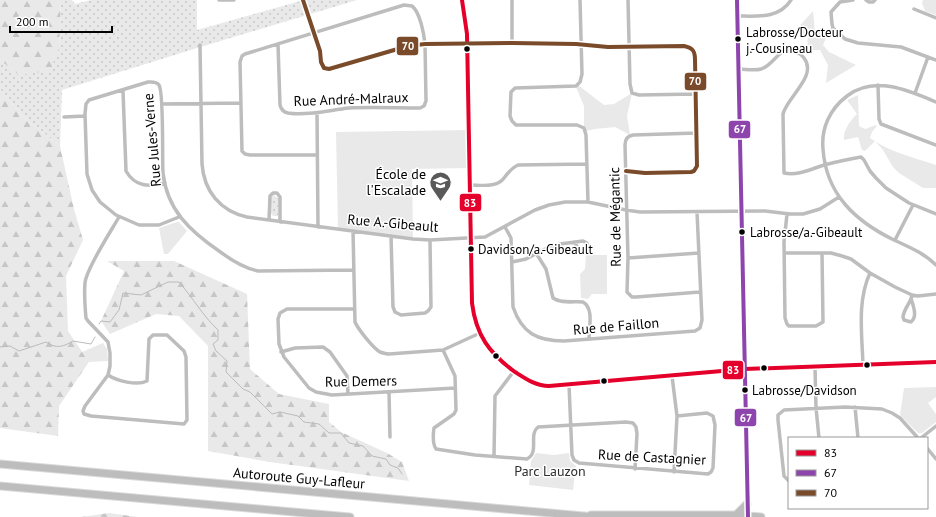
<svg xmlns="http://www.w3.org/2000/svg" width="936" height="517" font-family="'PT Sans',sans-serif">
<defs>
<pattern id="grass-dots" width="8" height="8" patternUnits="userSpaceOnUse"><rect width="8" height="8" fill="#e9e9e9"/><path d="M2 2h.1M6 6h.1" fill="none" stroke="#c6c6c6" stroke-width="1.8" stroke-linecap="round"/></pattern>
<pattern id="forest-firs" width="22" height="20" patternUnits="userSpaceOnUse"><rect width="22" height="20" fill="#e9e9e9"/><path d="M5 1l3.5 6h-7zM16 11l3.5 6h-7z" fill="#c6c6c6"/></pattern>
</defs>
<rect width="100%" height="100%" fill="#fff"/>
<path fill="url(#grass-dots)" d="M61,0H72L75,4L91,0H197V30L304,0H357L197,48L62,90L60,146L21,115L0,89V60L19,75L59,48Z
M274,195L279,199L278,216H273L271,213V198Z"/>
<path fill="url(#forest-firs)" d="M0,0H61L59,48L50,71L19,75L0,60Z
M0,89L21,115L60,146L74,209L83,240L66,276L68,331L89,362L59,406L58,436L0,428Z
M107,261H174L247,294L250,369L279,394L329,404V422L341,432L387,453L402,462L409,481L270,462L208,451V346L179,316L156,314L110,334L101,321L124,271Z
M109,513L138,517H81Z"/>
<path fill="#e9e9e9" d="M923,0H936V15L925,11L922,3Z
M813,11L815,32L826,33L829,32L823,45L829,52L856,65L826,83L828,65L820,50H807L808,35L795,31Z
M578,85L604,105L614,104L632,93L627,116L630,135L615,127L595,129L586,131L584,128V106L576,87Z
M858,95L859,126L865,129L876,125L877,126L872,132L870,138C887,151 915,158 936,165V188H923L899,173L893,167L883,150L875,141L865,151L862,150L858,137L844,140C843,130 850,121 857,114L847,100Z
M469,130L470,168L412,169L413,239L338,229L336,132Z
M177,222H179L187,231L168,254H164L159,228Z
M586,255H607V294H592L588,299L581,298L580,274L585,269Z
M103,343L107,349L108,361L89,362L82,352Z
M936,387V397L928,403L936,414V422L922,433H918L900,415L904,388Z
M536,453L554,455L569,453L570,461L576,466L573,490L529,485L531,461Z"/>
<g fill="none" stroke-linecap="round" stroke-linejoin="round">
<path stroke="#bbb" stroke-width="1" d="M99,324L101,321L110,322L119,310L123,293L141,295L168,282H179C193,298 203,316 218,330V340L213,344L216,351L227,361L226,372L243,389L250,392L272,414L280,412L298,416L304,422L319,424L329,433H341L349,443L363,446L372,456L386,459L390,465L398,468L402,474
M0,347L10,346L19,351L46,342C56,349 63,347 73,341L91,344L95,337"/>
<defs>
<path id="highway" d="M0,464L595,517
M0,486L350,517
M591,515H736L761,517
M736,515L747,504"/>
</defs>
<use href="#highway" stroke="#dbdbdb" stroke-width="9"/>
<path stroke="#bdbdbd" stroke-width="3.5" d="M219,0H234
M303,0L320,51L321,62L324,68L329,69L408,46L425,44L512,43L576,44L608,47L684,46C693,48 695,51 695,60L697,166L694,171L691,172L645,173L626,171
M512,0V43
M580,0L582,74L580,82L576,86L515,88L511,92L510,116L512,121L516,125H577L584,128L586,135L588,202
M628,0L630,84L632,93L639,95L696,94
M853,0L840,2L831,12L832,24L833,28L845,39L858,43L901,47L936,60
M866,0L869,2H873L875,0
M914,9L936,18
M737,16C757,16 779,19 791,0
M278,44L280,105C281,109 283,112 288,113C307,116 330,110 349,108C372,107 397,108 420,108L424,106L426,101L425,44C424,34 420,12 412,6L404,5L245,54L242,56L240,62L242,151L245,154L250,155H317
M200,45L202,164C204,191 220,211 247,217L413,239L430,240L485,237L535,210L549,205L565,202H588L626,210L640,212L765,211L790,214H803L820,209L839,197
M738,69C745,69 755,71 761,69C770,67 776,55 784,51C791,51 799,51 804,58C818,76 787,97 783,114L784,173C798,176 811,169 824,165C836,162 849,159 861,157L864,160L870,171L876,178L886,188L909,203L936,214
M878,85L879,119L881,124L936,145
M123,91L126,171C135,187 149,187 165,183
M915,93L928,57
M936,102C908,90 874,75 847,96C830,109 821,128 823,149C826,194 855,221 894,240C909,247 924,253 936,265
M162,104L240,103
M317,113L318,227
M64,117L85,116
M697,133L633,135C627,136 625,140 625,145L628,258L627,292L632,297H636L700,292
M470,185C481,185 497,188 504,178C509,172 511,168 518,165L587,164
M787,214L784,242L785,318L787,324L789,326H816L823,322L822,253
M179,217L159,225H139L116,215L100,202L92,190L87,174L85,114L86,104L89,100L148,82C152,82 156,81 159,85C164,92 162,159 163,173C167,210 190,231 219,251C231,260 243,268 258,271L354,270
M269,220L270,196L273,193H277L280,197V222
M505,227L511,238L513,307C522,333 537,341 564,341L695,331L700,328L702,320L697,212
M353,231L355,322C358,329 373,348 380,352C383,353 386,354 389,354L443,350L480,333
M391,236L393,307L395,312L401,315L425,313L428,311L431,307L430,240
M895,240L913,205
M536,253L546,269L553,298C561,304 574,301 583,302C594,308 589,328 589,339
M785,253H831L842,256L851,259L870,273L895,287L912,295L918,296L936,294
M628,258L699,253
M512,262L526,259L543,250L560,244L583,241L587,243L588,249L586,252C578,253 579,247 574,242
M911,298C913,306 918,316 911,322L904,320L903,317C904,308 911,303 912,295
M354,309H287L280,313L278,319L279,344L284,357L309,388L316,392L332,395L455,388
M443,350L455,376L456,410L454,414L434,428C433,435 432,443 436,449L475,455L527,459C540,452 528,435 538,427L626,422L633,423L636,427L637,434L635,469
M281,352L295,348L323,347L330,352L347,376L348,394
M863,365C862,334 857,301 870,273
M815,367L816,408L819,438
M108,375C117,381 137,386 147,381L149,339L153,335H167L184,351L186,357L187,420L184,424L91,416L84,414L83,411L85,406L108,375L110,366V353L108,342L88,321L86,318C85,307 84,294 85,283C86,269 111,231 119,217
M672,376L677,416L674,472
M569,385L572,455L574,460L579,463L708,474L711,472L713,468L715,425L713,416L707,413L677,416
M389,392L390,437
M855,407L858,438
M921,438L936,426
M927,448L936,459
M494,456L495,396L514,371
M789,481L784,476L778,420V415L784,410L845,407L882,409L892,413L900,418L918,438"/>
<path stroke="#c0c0c0" stroke-width="5" d="M462,0L467,34L472,303C476,335 489,353 515,372C526,379 536,386 549,386L745,369L936,362
M737,0L748,517"/>
<use href="#highway" stroke="#bdbdbd" stroke-width="7"/>
<defs>
<path id="bus-1" d="M462,0L467,34L472,303C476,335 489,353 515,372C526,379 536,386 549,386L745,369L936,362"/>
<path id="bus-2" d="M737,0L748,517"/>
<path id="bus-3" d="M303,0L320,51L321,62L324,68L329,69L408,46L425,44L512,43L576,44L608,47L684,46C693,48 695,51 695,60L697,166L694,171L691,172L645,173L626,171"/>
</defs>
<use href="#bus-1" stroke="#fff" stroke-width="7"/>
<use href="#bus-2" stroke="#fff" stroke-width="7"/>
<use href="#bus-3" stroke="#fff" stroke-width="7"/>
<use href="#bus-1" stroke="#e4002b" stroke-width="4"/>
<use href="#bus-2" stroke="#8e44ad" stroke-width="4"/>
<use href="#bus-3" stroke="#7a4b2a" stroke-width="4"/>
</g>
<defs>
<symbol id="school-pin" viewBox="-11 -11 22 30"><path d="M0 17L-7.5 6A9.5 9.5 0 1 1 7.5 6Z" fill="#595959" stroke="#fff"/><path d="M0-5L7-2L0 1L-7-2ZM-4 1L0 2.5L4 1V4Q0 6-4 4Z" fill="#fff"/></symbol>
</defs>
<g fill-rule="evenodd">
<use href="#school-pin" x="428" y="170" width="25" height="34"/>
</g>
<g fill="#000" stroke="#fff" stroke-width="1.5">
<circle cx="738" cy="39" r="3.5"/>
<circle cx="467" cy="49" r="3.5"/>
<circle cx="742" cy="232" r="3.5"/>
<circle cx="471" cy="249" r="3.5"/>
<circle cx="496" cy="356" r="3.5"/>
<circle cx="867" cy="365" r="3.5"/>
<circle cx="764" cy="368" r="3.5"/>
<circle cx="604" cy="381" r="3.5"/>
<circle cx="745" cy="390" r="3.5"/>
</g>
<g text-anchor="middle" stroke-width="3" stroke-linejoin="round" paint-order="stroke">
<g font-size="13" fill="#000" stroke="#fff" text-anchor="start">
<text x="746" y="37">Labrosse/Docteur<tspan x="746" dy="16">j.-Cousineau</tspan></text>
<text x="750" y="237">Labrosse/a.-Gibeault</text>
<text x="478" y="254">Davidson/a.-Gibeault</text>
<text x="752" y="395">Labrosse/Davidson</text>
</g>
<g font-size="14" fill="#000" stroke="#fff">
<text transform="translate(351 99) rotate(-2)" y="5">Rue André-Malraux</text>
<text transform="translate(152 140) rotate(-95)" y="5">Rue Jules-Verne</text>
<text transform="translate(615 217) rotate(-91)" y="5">Rue de Mégantic</text>
<text transform="translate(393 223) rotate(5)" y="5">Rue A.-Gibeault</text>
<text transform="translate(616 326) rotate(-5)" y="5">Rue de Faillon</text>
<text transform="translate(361 381) rotate(-1)" y="5">Rue Demers</text>
<text transform="translate(652 457) rotate(3)" y="5">Rue de Castagnier</text>
<text transform="translate(299 478) rotate(5)" y="5">Autoroute Guy-Lafleur</text>
</g>
<g font-size="14" fill="#000" stroke="#fff" text-anchor="end">
<text x="426" y="179">École de<tspan x="426" dy="16">l'Escalade</tspan></text>
</g>
<g font-size="14" fill="#2e2e2e" stroke="#fff">
<text x="550" y="476">Parc Lauzon</text>
</g>
</g>
<g stroke="#fff" stroke-width="1.5">
<rect x="396" y="36" width="23" height="20" rx="4" fill="#7a4b2a"/>
<rect x="684" y="72" width="23" height="19" rx="4" fill="#7a4b2a"/>
<rect x="728" y="120" width="23" height="19" rx="4" fill="#8e44ad"/>
<rect x="459" y="193" width="23" height="19" rx="4" fill="#e4002b"/>
<rect x="722" y="360" width="22" height="20" rx="4" fill="#e4002b"/>
<rect x="734" y="408" width="23" height="19" rx="4" fill="#8e44ad"/>
</g>
<g font-size="11" text-anchor="middle" font-weight="bold" fill="#fff">
<text x="408" y="50">70</text>
<text x="695" y="85">70</text>
<text x="740" y="133">67</text>
<text x="470" y="207">83</text>
<text x="733" y="374">83</text>
<text x="746" y="422">67</text>
</g>
<rect x="788" y="437" width="140" height="72" fill="#ffffff" stroke="#999999"/>
<rect x="796" y="450" width="20" height="6" fill="#e4002b" stroke="#999999"/>
<text x="824" y="457" font-size="12" fill="#000000">83</text>
<rect x="796" y="470" width="20" height="6" fill="#8e44ad" stroke="#999999"/>
<text x="824" y="477" font-size="12" fill="#000000">67</text>
<rect x="796" y="490" width="20" height="6" fill="#7a4b2a" stroke="#999999"/>
<text x="824" y="497" font-size="12" fill="#000000">70</text>
<path d="M10 26v6h102v-6" fill="none" stroke="#000000" stroke-width="2"/>
<text x="16" y="26" font-size="12" fill="#000000" stroke="#ffffff" stroke-width="3" paint-order="stroke">200 m</text>
</svg>
